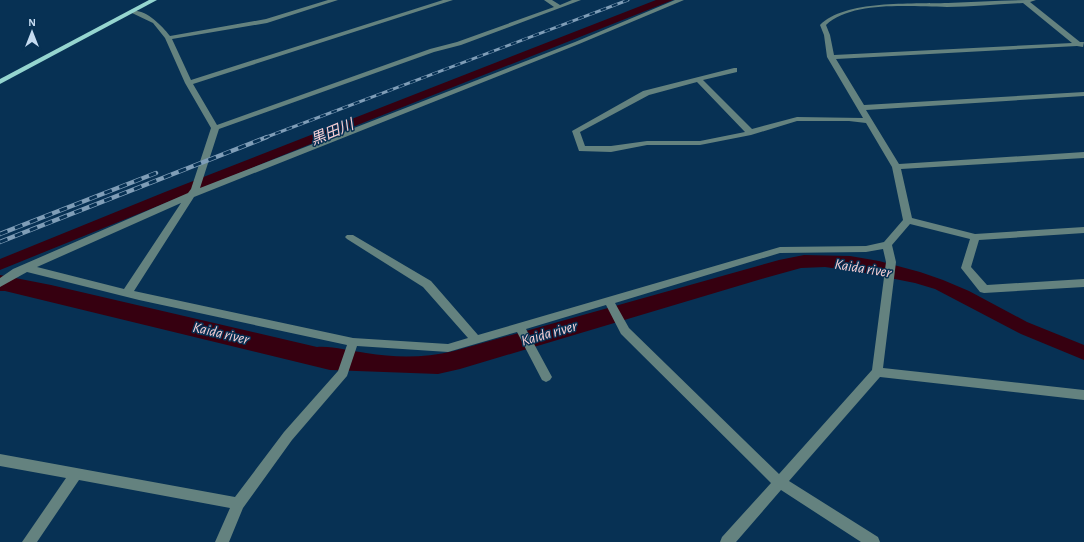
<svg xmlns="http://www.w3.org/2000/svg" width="1084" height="542" font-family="'Alegreya Sans','Noto Sans JP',sans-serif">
<rect width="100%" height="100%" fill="#073154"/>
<path fill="#360010" d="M656,0H673L350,128L0,270V259L165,192Z
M804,255L850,256L879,261L920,272L943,280L969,291L1027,322L1084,345V360L1021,334L935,289L915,283L860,272L825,267L801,268L765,278L460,369L438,374L330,370L5,291H0V275L51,285L317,347C334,346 349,351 366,353C396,358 424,358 454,351L779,260Z"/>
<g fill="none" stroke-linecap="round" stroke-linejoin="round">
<path fill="#64827f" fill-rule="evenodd" d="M328,0H338L267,23L172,39L191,80L443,0H453L193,84L217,125L430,49L457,42L554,7L544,0H552L560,5L572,0H581L461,45L434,52L219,129L200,188L575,42L675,0H684L579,44L194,197L134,291L353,338L448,344L468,338L423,287L347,239L345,237L347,235H353L431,281L478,335L780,247L866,246L884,242L903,220L892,167L866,123L849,121H797L751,135L700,145H647L611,152L579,151L572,131L643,91L734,68H737V72L703,80L752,129L797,117L863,118L827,57L824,35L820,25C844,0 912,4 948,3C977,2 1007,0 1036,0L1030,2L1080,42H1084L1083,47L1077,46L836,59L864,105L1084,92V96L866,110L899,164L1084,152V158L901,169L912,218L975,234L1084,227V233L979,240L971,267L987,285L1084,279V287L984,293L980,292L961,268L970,239L910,224L892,245L896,262L883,368L1084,390V400L880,377L789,481L878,537L880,542H861L781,490L736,542H720L722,537L771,483L621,334L606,305L526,329L552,377L550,380L546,382L542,380L517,332L448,352L357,346L347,376L292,440L243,508L229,542H215L230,508L79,480L37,542H22L66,478L0,466V454L235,497L284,432L338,371L347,345L139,300L27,272L0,287V278L13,269L188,193L191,189L211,128L185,83L165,38L153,23L132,13V11C146,9 161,25 170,36L266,19ZM1023,3L1072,43L834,55L830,35L826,25C853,0 912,7 947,7C972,7 998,4 1023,3ZM697,82L745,132L700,141H647L611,146H585L580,132L649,95ZM181,203L124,289L37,267ZM883,249L886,262L872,370L779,474L629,328L615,303L780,253L866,252Z"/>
<path fill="#95d5cf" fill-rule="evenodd" d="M149,0H157L0,84V79Z"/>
<defs>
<path id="rail-far1" d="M264,138L628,0"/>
<path id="rail" d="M0,234L156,173
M0,242L267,137"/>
</defs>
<use href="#rail-far1" stroke="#7f9db7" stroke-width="3"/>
<use href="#rail" stroke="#7f9db7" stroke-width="4.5"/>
<use href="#rail-far1" stroke="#073154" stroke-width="2" stroke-dasharray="6" stroke-linecap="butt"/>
<use href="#rail" stroke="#073154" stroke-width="3" stroke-dasharray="8" stroke-linecap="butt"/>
</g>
<g text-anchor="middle" stroke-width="3" stroke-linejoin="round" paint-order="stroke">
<g font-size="15" font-style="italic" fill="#f8cfd5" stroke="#073154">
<text transform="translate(332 132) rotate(-22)" y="5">黒田川</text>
<text transform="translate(863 268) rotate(9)" y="5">Kaida river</text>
<text transform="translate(221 333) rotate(13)" y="5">Kaida river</text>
<text transform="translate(549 333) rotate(-16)" y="5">Kaida river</text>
</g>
</g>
<g transform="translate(32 32)" stroke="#073154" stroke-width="3" paint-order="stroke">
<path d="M0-3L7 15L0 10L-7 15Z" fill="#c5dbf1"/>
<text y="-6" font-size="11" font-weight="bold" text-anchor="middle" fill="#c5dbf1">N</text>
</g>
</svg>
